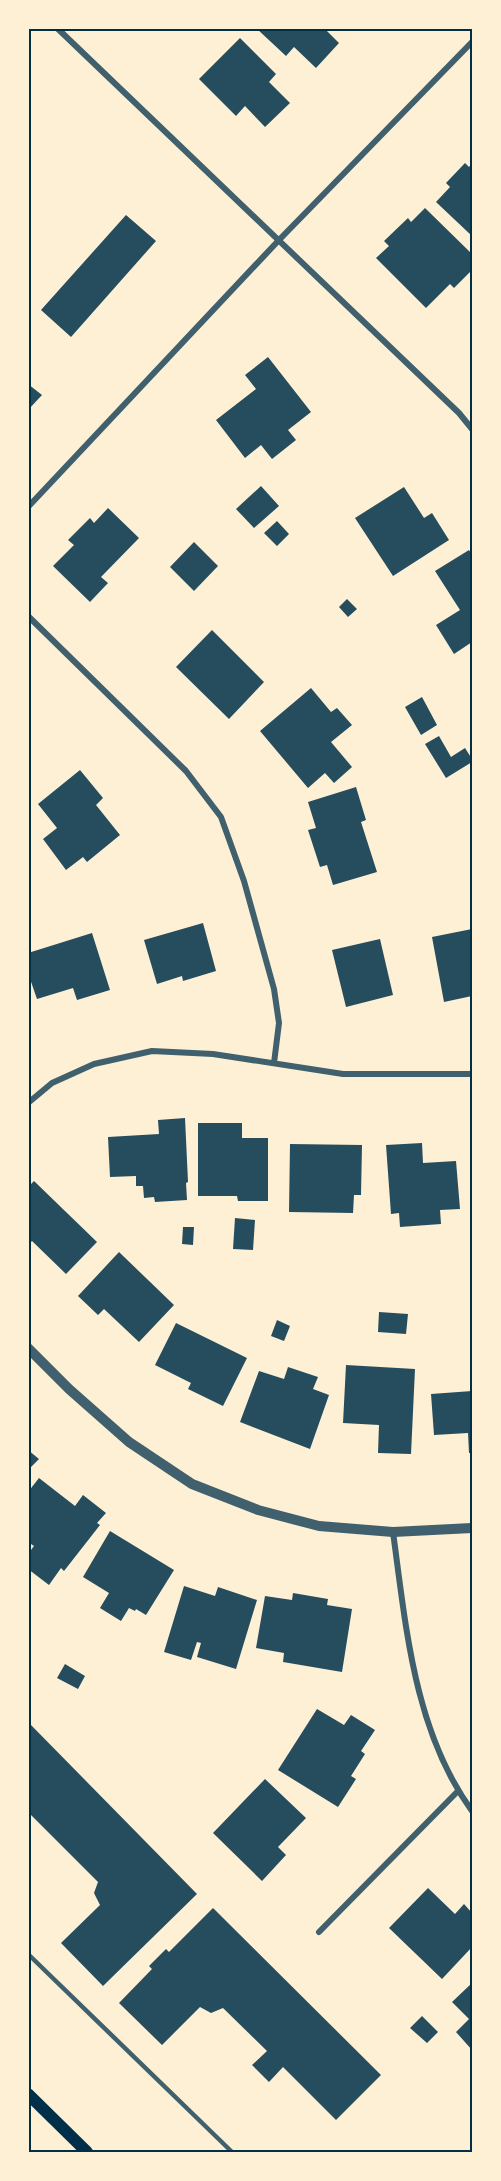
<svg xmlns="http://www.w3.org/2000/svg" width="501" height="2181" font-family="'Roboto Condensed',sans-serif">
<rect width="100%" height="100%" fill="#fdf0d5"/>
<path fill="#264d5e" d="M256,28H324L339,43L316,68L294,47L286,56Z
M240,38L276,74L269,82L290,103L265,127L245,106L236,116L199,79Z
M465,163L469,167L472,163V236L436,202L450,187L446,183Z
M425,208L472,254V270L454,288L450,284L426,308L376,258L389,246L384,241L408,218L411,222Z
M126,215L156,241L71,337L41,310Z
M268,357L311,412L288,430L296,440L272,459L261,445L245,458L216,420L256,389L245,375Z
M28,384L42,395L28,410Z
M261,486L279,506L254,528L236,509Z
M404,487L424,518L432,513L449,540L393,576L355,518Z
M108,508L139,538L101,577L108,583L90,602L53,566L74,545L68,540L90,518L94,523Z
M277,521L289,534L277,546L264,533Z
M194,542L218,566L194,591L170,567Z
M469,550L472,555V642L454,654L436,625L460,610L435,571Z
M347,599L357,609L348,617L339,607Z
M212,630L264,682L229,719L176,667Z
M311,688L331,712L337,708L352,725L331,742L352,767L334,783L325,773L308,788L260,731Z
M422,697L437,725L421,735L405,707Z
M439,736L451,757L465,748L472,759V762L446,778L425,744Z
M80,770L103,798L96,805L120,835L87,862L83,857L66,870L43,839L57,828L38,804Z
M356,787L366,820L361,822L377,872L333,885L327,865L320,867L308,830L316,828L308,802Z
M203,923L216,971L183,981L182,976L157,984L144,940Z
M472,929V996L444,1002L432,937Z
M92,933L110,990L77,1000L73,988L37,999L28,973V953Z
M380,939L393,995L346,1007L332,950Z
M185,1118L188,1182L186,1183L187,1200L155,1202L154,1197L144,1198L143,1186H136V1176L110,1177L108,1137L159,1134L158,1120Z
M198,1123H242V1138H268V1201H238L237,1196H198Z
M422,1143L423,1163L456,1161L460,1209L440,1210L441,1224L400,1227L399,1213L391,1214L386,1145Z
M290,1144L362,1145L361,1195H354L353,1213L289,1212Z
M34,1181L97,1242L66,1274L32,1241L28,1245V1187Z
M235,1218L255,1220L253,1250L233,1249Z
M183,1227H194L193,1245L182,1244Z
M119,1252L174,1305L139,1342L104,1309L98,1315L78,1296Z
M379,1312L408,1314L406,1334L378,1332Z
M277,1320L290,1326L284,1341L271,1336Z
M176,1323L247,1358L223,1406L188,1389L191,1383L155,1365Z
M346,1365L415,1369L411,1454L378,1453L379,1425L343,1423Z
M288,1367L318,1377L313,1389L329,1395L310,1449L240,1422L259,1371L284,1379Z
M472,1391V1453H469L468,1433L434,1435L431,1394Z
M28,1450L39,1459L28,1470Z
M39,1478L75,1506L83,1495L106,1513L97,1523L100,1525L64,1571L61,1568L49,1585L28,1569V1554L34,1546L28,1542V1492Z
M110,1531L174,1570L146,1615L136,1609L135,1611L129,1608L121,1621L100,1608L109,1593L83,1577Z
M184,1586L215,1596L218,1587L257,1600L236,1669L197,1657L201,1643L197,1642L191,1660L164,1652Z
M293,1593L328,1599L327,1605L352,1609L342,1672L283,1662L284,1653L256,1648L265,1596L292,1600Z
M65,1664L85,1676L78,1689L57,1678Z
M317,1709L344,1725L351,1715L375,1730L361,1751L365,1754L351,1776L356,1779L338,1807L278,1770Z
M31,1725L197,1894L103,1986L61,1943L100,1905L94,1893L98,1882L28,1812V1728Z
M265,1779L306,1818L278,1847L286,1855L262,1881L213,1833Z
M428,1888L455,1914L464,1904L472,1913V1947L442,1979L389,1928Z
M213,1908L381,2075L336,2120L283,2067L269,2082L252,2065L267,2051L223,2008L211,2013L200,2007L162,2045L119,2003L152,1969L149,1966L166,1949L169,1952Z
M472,1983V2050L456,2032L469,2019L452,2002Z
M422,2016L438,2032L427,2043L410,2028Z"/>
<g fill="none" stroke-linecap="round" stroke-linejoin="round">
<path stroke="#3f606c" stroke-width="4.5" d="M28,1954L232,2152"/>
<path stroke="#3f606c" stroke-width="6" d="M57,28L459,413L472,429
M28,507L279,240L472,42
M28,616L186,771L221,817L244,881L274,989L279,1023L274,1063
M28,1103L52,1083L94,1064L152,1051L213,1054L343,1074H472
M393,1532C406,1627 414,1731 472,1811
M319,1932L458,1791"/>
<path stroke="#3f606c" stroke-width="10" d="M28,1348L69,1389L129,1442L192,1484L258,1510L319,1526L393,1532L472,1528"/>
<path stroke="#003049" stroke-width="12" d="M28,2094L87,2152"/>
</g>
<rect width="501" height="2181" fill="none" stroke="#fdf0d5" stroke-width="60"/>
<rect x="30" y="30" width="441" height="2121" fill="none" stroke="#003049" stroke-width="2"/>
</svg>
